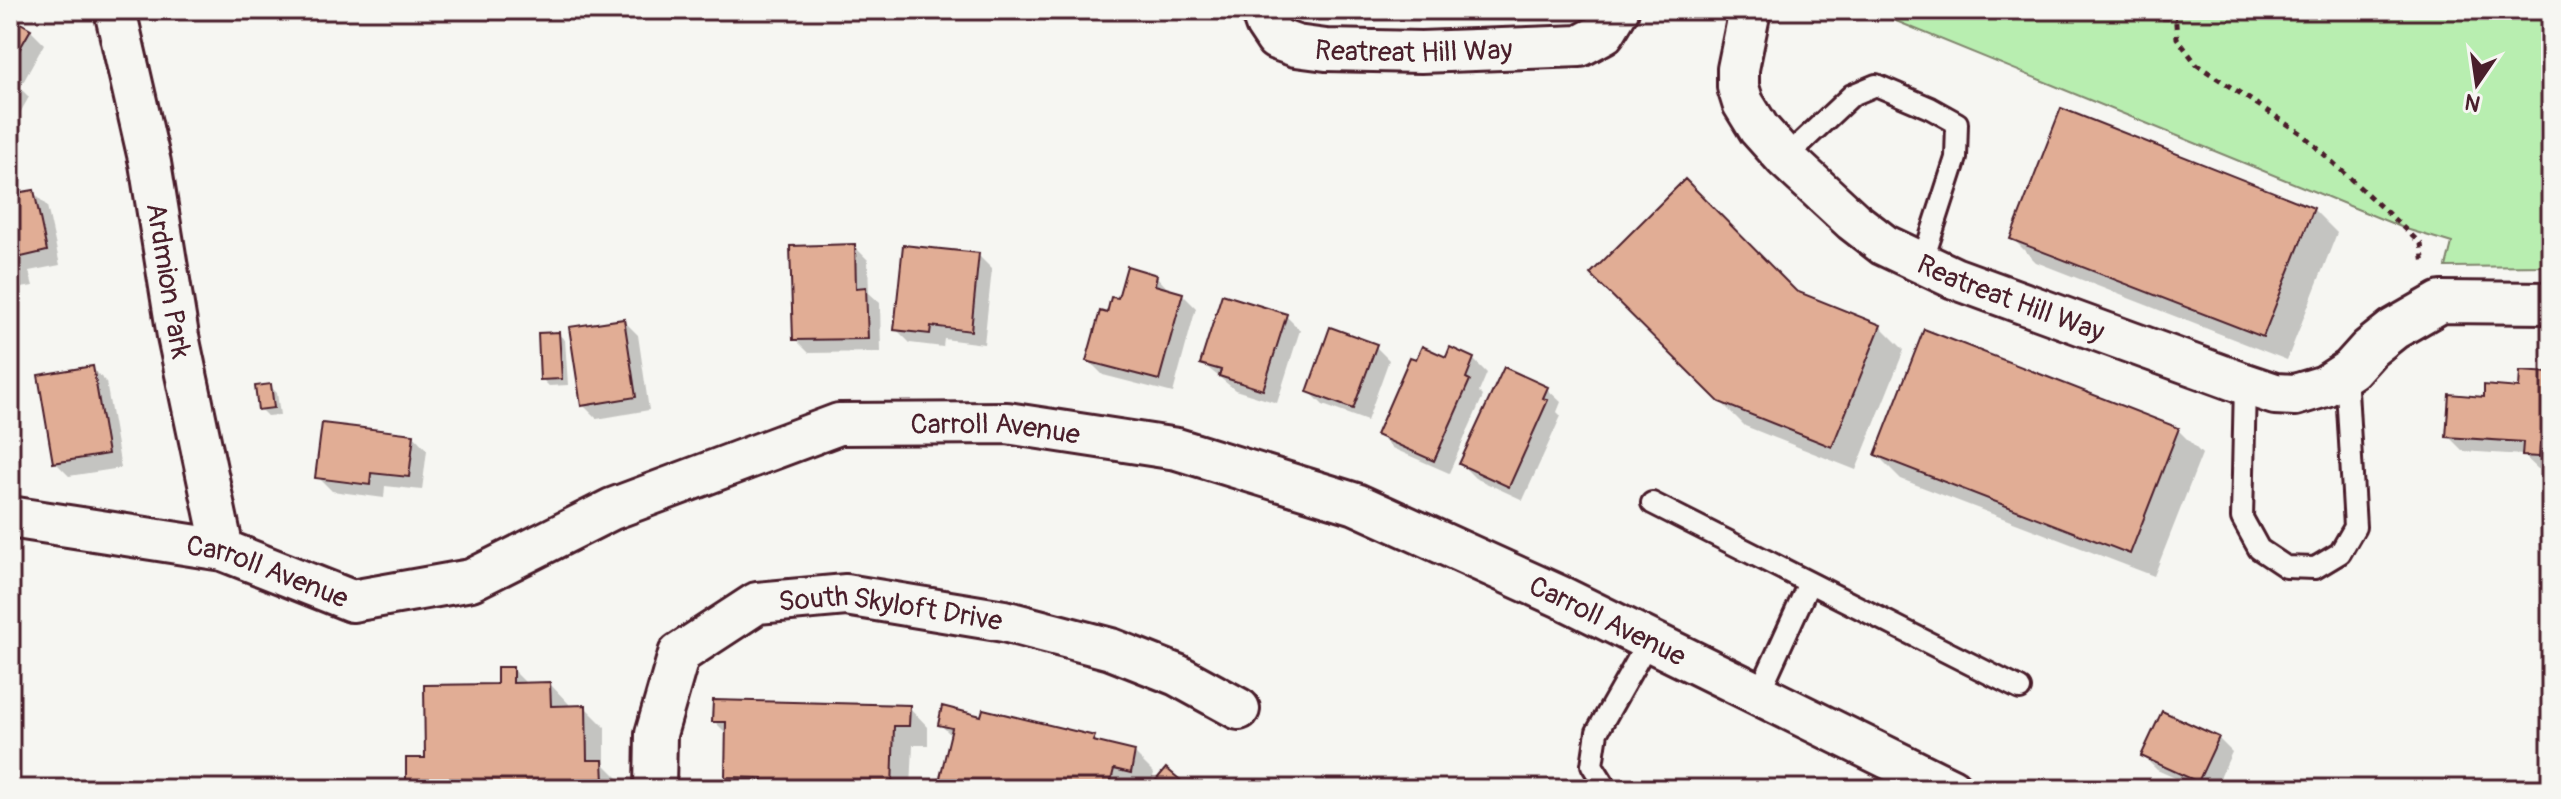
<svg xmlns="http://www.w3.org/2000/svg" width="2561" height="799" font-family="Pangolin,sans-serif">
<rect width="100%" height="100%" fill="#f6f6f2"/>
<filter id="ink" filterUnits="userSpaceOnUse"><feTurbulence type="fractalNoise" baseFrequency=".0125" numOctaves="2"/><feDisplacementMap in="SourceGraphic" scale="16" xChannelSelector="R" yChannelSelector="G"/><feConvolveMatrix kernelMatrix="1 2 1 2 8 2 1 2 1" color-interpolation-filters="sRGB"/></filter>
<g filter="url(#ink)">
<path fill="#b8eeb0" stroke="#81866e" stroke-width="2" d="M1869,10H2551V266L2446,267L2452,243L2406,229Z"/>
<path fill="#0003" d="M10,20L30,30L44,44L20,88L29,97L12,127L10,126Z
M33,192L47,206L60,265L29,271L33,286L10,290V196Z
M2313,209L2337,233L2287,360L2036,262L2012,238Z
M854,246L868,260L869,293L880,303L881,352L809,353L795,339Z
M978,255L992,269L984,344L944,339L943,347L910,343L896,329Z
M1593,274L1795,293L1880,326L1904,350L1856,470L1745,426Z
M1156,276L1170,291L1182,294L1196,308L1173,393L1103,375L1089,361L1108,316L1120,301Z
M1286,316L1300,330L1277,403L1235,390L1202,363Z
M624,321L638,335L649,410L597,419L583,405Z
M558,334L565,340L568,385L549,386L542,379Z
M1375,346L1389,360L1367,421L1323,405L1309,391Z
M1473,359L1487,373L1479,392L1483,396L1449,473L1392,448L1378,434L1418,362Z
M92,368L106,382L121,468L69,476L55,462Z
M2551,375V470L2538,469L2523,455L2463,451L2449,437L2485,399L2521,390Z
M270,386L277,393L280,415L267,416L260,409Z
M1547,389L1561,402L1557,412L1561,416L1523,500L1475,478L1461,464Z
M2178,430L2202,454L2154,576L1901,479L1877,455Z
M413,435L427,450L422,490L385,486L384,498L332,491L318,477Z
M512,669L527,684H550L569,704V707H585L605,727V765L622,782V789H415L408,782L499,686Z
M10,699L14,703L12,753L10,752Z
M909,707L928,727V745H913L911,789H740L727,776L728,735L714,721Z
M983,718L1094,738L1100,745L1134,753L1154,773L1150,789H948L941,781L952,736L940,724Z
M2218,738L2232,752L2215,789H2200L2157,770L2143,756Z"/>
<path fill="#e1ad95" stroke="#4a1f2b" stroke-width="2" d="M10,17L31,29L10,66Z
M2061,108L2314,208L2263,337L2010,239Z
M1685,179L1796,291L1881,325L1832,447L1719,402L1590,274Z
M34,190L47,251L17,258L20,272L10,274V194Z
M855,244L856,288L866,287L868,339L793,340L790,246Z
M903,245L979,253L971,331L931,326L930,334L894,330Z
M1127,266L1157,275L1155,285L1183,293L1159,380L1086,361L1100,311L1107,313L1111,297L1118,298Z
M1222,294L1287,314L1263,390L1219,376L1221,370L1200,364Z
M624,319L636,397L581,406L569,327Z
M1330,327L1377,344L1353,409L1307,392Z
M1924,329L2179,428L2130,554L1875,455Z
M559,332L562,379L540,380L538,333Z
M1422,346L1446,357L1450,347L1474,358L1466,378L1470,380L1434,461L1376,435L1410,357L1416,359Z
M93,366L108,454L53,463L38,375Z
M1504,367L1548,387L1543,398L1548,400L1509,487L1459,464Z
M2520,371L2551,373V444L2540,443L2539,457L2522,456L2523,442L2446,437L2449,394L2484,397V385L2519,388Z
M271,384L274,408L258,410L255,386Z
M322,423L414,434L409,477L371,473L370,485L315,478Z
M497,667H513V683L550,682L551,706L586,705L587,760H603L604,782L568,783V787L454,789H446V782L406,783V758H425L424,685L497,684Z
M713,700L910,705L909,726H894L892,789H763V778L725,777L726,722H712Z
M942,706L981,716L983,709L1095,736L1093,741L1135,751L1131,773L1114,769L1109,789H966L939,782L952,728L938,725Z
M2162,711L2219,737L2198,782L2141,756Z
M1166,768L1191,789H1155L1151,786Z"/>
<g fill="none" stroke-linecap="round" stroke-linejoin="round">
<defs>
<path id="service" d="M1785,158L1852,95L1876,85L1930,108L1957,123L1956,158L1922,263
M2245,384L2242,518L2259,549L2286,567L2315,568L2340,553L2355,527L2346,373
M1652,503L2020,689
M1759,693L1809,583
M1607,789L1592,765L1597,732L1649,640"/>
<g id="minor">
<path id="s1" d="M115,10L150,163L178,336L223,550"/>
<path id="s2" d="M1261,10L1266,24L1276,39L1296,46L1326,50L1421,52L1580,46L1604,33L1618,10"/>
<path id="s3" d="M1750,10L1738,69V87L1743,103L1759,129L1785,158L1853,221L1884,245L1954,278L2245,384L2275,394L2295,395L2325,386L2351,369L2369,349L2394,329L2441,302L2551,303"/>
<path id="s4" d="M10,517L223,550L352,601L471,580L612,509L839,424L1007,423L1177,449L1356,504L1561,597L1951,789"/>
<path id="s5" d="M655,789L656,734L679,654L757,603L846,595L1004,621L1111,649L1177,675L1239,709"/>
</g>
</defs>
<use href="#service" stroke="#4a1f2b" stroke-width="26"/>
<use href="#minor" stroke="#4a1f2b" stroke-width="46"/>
<path stroke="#4a1f2b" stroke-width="5" stroke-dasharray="6 6" stroke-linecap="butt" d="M2103,10L2124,16L2176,19
M2175,10L2177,38L2197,65L2301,133L2421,244L2424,265"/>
<use href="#service" stroke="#f6f6f2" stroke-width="20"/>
<use href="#minor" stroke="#f6f6f2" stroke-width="40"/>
</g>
</g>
<g text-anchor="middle" stroke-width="7" stroke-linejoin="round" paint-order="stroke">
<g font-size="28" fill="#4a1f2b" stroke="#f6f6f2">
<text dy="10" stroke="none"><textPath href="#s2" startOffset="172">Reatreat Hill Way</textPath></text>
<text dy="10" stroke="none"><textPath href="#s1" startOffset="276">Ardmion Park</textPath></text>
<text dy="10" stroke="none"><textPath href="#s3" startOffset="434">Reatreat Hill Way</textPath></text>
<text dy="10" stroke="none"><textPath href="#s4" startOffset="1032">Carroll Avenue</textPath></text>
<text dy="10" stroke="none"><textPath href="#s4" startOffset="264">Carroll Avenue</textPath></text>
<text dy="10" stroke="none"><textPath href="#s5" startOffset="366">South Skyloft Drive</textPath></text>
<text dy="10" stroke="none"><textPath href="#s4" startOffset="1680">Carroll Avenue</textPath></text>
</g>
</g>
<rect width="2561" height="799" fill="none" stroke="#f6f6f2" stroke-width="40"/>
<rect x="20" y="20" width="2521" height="759" fill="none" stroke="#4a1f2b" stroke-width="3" filter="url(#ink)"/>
<g transform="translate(2477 84) rotate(193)" stroke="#f6f6f2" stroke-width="6" paint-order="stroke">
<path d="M0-6L14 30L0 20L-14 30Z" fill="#4a1f2b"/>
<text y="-12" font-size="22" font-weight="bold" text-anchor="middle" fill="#4a1f2b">N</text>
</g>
</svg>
